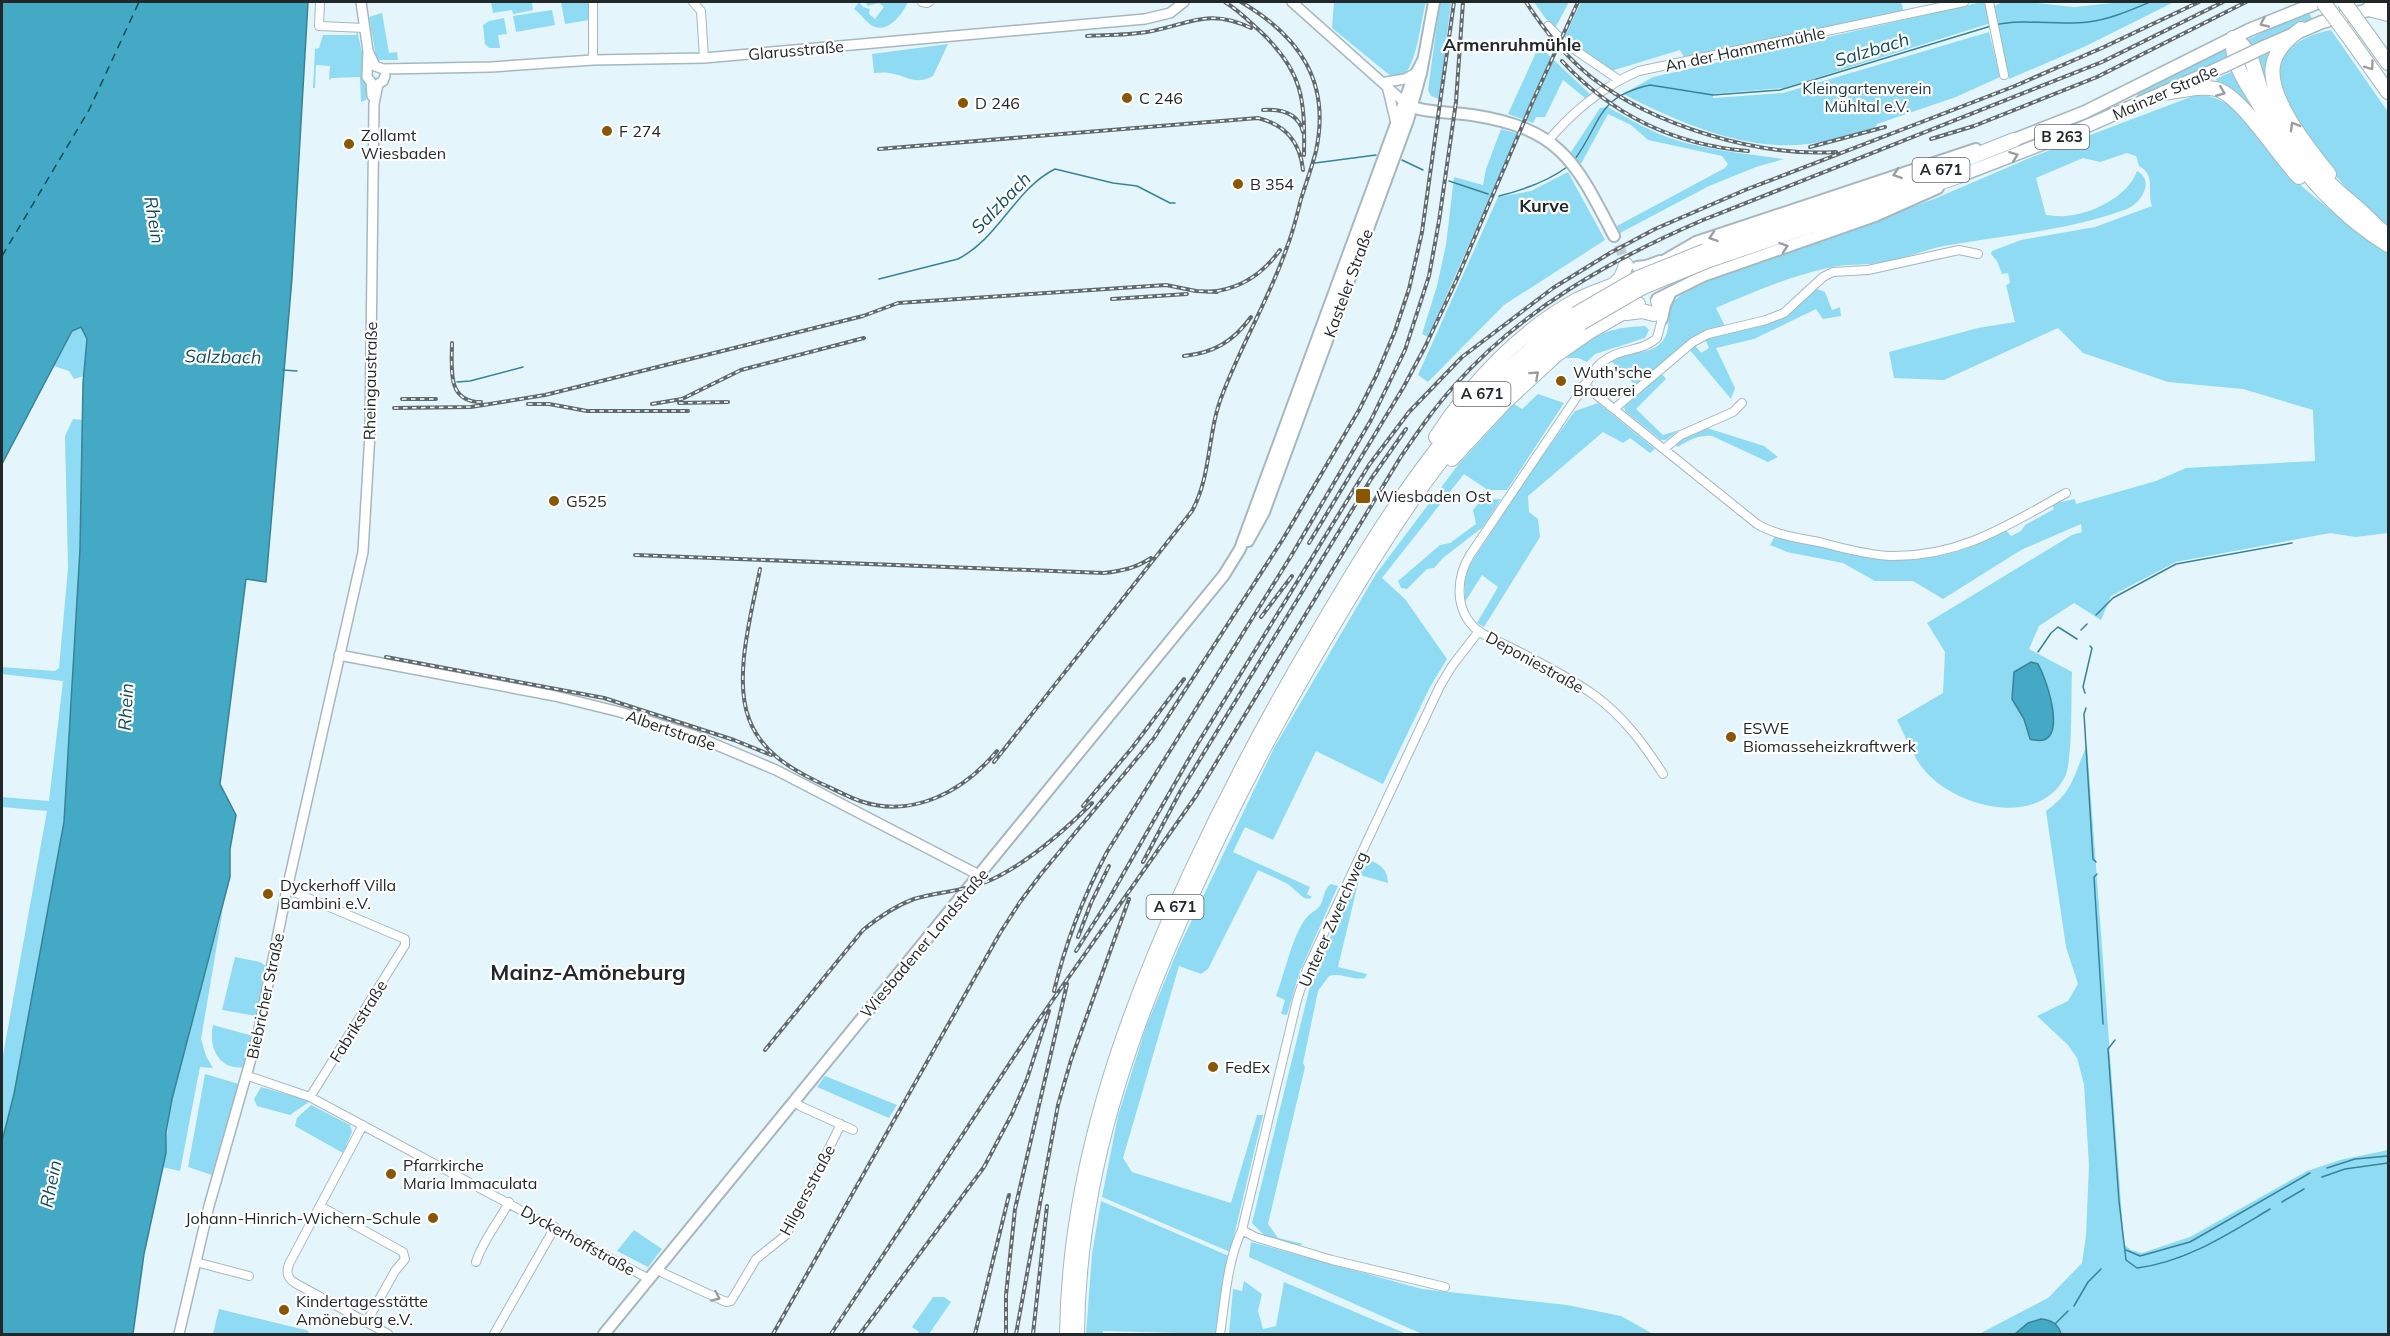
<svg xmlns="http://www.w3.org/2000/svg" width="2390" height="1336" font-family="Mulish,sans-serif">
<rect width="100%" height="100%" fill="#e4f6fc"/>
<path fill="#8edbf3" d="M491,2H529L532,3L533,10L513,14L512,10L493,13Z
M561,2H589V20L565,24Z
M859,2L863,7L870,9L869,14L875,19L884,7L879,3L867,6V4L862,2H908C902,15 887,35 871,25C865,21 861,14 854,9Z
M1334,2H1426C1421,20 1418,52 1409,68C1405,75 1399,76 1392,76L1387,73L1332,28Z
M1440,2H1451L1439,99L1431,96L1428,90Z
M1534,2H1569L1554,30Z
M1581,2H1901L1904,12L1684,57L1680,50L1611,71L1564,38Z
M1982,2H1986L1991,23L1784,88L1713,94V98L1783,93L1989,32L2000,77L1956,97L1877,124L1875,128C1853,133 1831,141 1808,144C1745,152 1678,122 1623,94L1653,77Z
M2003,2H2027L2074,7L2123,2H2174L2086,46L2009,79L1995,27L1994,6Z
M552,10L555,25L516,32L513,16Z
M2308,11L2313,20L2261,43L2263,56L2277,48L2279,118L2247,40Z
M382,13L389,53L397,52L398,60H378L376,57L369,17Z
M504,18L507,34L498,35L500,48H489L485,44L483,25L489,21Z
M357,30L363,57L362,75L366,86V100L361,102L360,77L332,78L329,80L330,66L316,65L315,88H313L315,49L319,48L323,35H356Z
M2331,30L2388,112V229C2350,195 2317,158 2293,112C2287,101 2280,91 2279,78C2276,49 2307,34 2331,30Z
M948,44L933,76C915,86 905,75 889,73C884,72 879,73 874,73L872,54Z
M1539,46L1590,94L1585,98L1563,80L1545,117H1536L1533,123L1508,114Z
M2226,48L2230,50L2272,132L2232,89L2217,82L2216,79L2233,71L2227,60L2137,100V93L2090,115V120L1984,162L1931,179L2070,123H2078V121Z
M2196,95C2244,94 2265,154 2297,182C2325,207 2356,230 2388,250V533L2356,537L2330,533L2176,562L2111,596L2101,620L2074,603L2039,626L2029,649L2072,672C2071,694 2073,760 2065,777C2038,828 1958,808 1926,772C1913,758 1906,737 1897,720L1943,693L1945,652L1927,623L2072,535L2082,532L2081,524L2021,550L1943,599L1913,581H1875L1843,563L1787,552L1770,545L1775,536C1857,555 1927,579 2005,529L2011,536L2021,531L2025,525L2054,509L2052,504L2075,499L2076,504L2156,481L2186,468L2315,461L2313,410L2243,389L2168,382L2083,353L2058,328L1944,380L1894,378L1889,352L1978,328L2015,322L2006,285L2010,283L2008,273L2002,274L1997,261L1991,254L1992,251L2021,240L2095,227L2152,206C2147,191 2156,175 2139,166L2136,156L2127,153L2100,162L2083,158L2036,178L2046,215C2052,215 2059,217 2065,216C2090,215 2129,196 2137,171C2156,181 2140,204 2127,209C2068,231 2005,235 1944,246C1924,250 1906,258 1886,262C1867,266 1846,263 1827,268C1788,277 1753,292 1716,308L1725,326L1708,331L1642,383L1641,381L1637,384L1633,383L1611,361C1628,349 1660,358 1667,332C1670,323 1667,313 1670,304L1681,295L1709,280L1934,199L2032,157Z
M1608,107C1631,120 1654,134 1679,141C1713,151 1749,154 1784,159L1756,167L1709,186L1620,233L1617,226L1725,168L1728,164L1722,156L1648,140L1631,125L1608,114L1581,164L1571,152L1600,108Z
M1501,129L1518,134L1428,337L1422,334L1437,286L1446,245L1454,177L1483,185L1486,169Z
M1568,172L1605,240L1504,305L1428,382L1418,375L1498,197L1531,191Z
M1817,289L1825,292L1832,310L1840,307L1841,316L1823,319L1816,309L1754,339L1716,348L1735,388L1731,399L1689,349L1694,344L1701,353L1709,348L1705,339L1785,315Z
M1645,326L1649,330L1645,338L1595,354L1587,362L1578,358H1562C1595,335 1605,328 1645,326Z
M81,327L87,339L84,376L74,379L69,371L54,366L72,331Z
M1662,374L1666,379L1636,409L1663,435L1679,430L1666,440H1661L1625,411L1624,407Z
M1538,394L1564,403L1507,490H1488L1464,474L1382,578L1405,599L1447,659L1430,687L1383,784L1316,751L1273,840L1245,827L1233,852L1310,887L1307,894L1312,897L1309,899L1304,898L1288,884L1258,870L1208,969L1201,974L1179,966L1123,1158L1132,1172L1231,1203L1257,1115H1263L1230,1252L1102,1197L1118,1116L1146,1027L1178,949L1274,748L1376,574L1458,465L1514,404L1522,409Z
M1598,403L1655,449L1650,453L1630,438L1623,443L1603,432L1528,496L1529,512L1538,519L1540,537L1484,627L1477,623L1498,587L1482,575L1465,602V579L1469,566L1537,463L1575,411Z
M73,419L83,420L80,549L64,822L14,1094L2,1141V1061L47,811L2,807V797L49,801L63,681L2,674V667L55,671L59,668L68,568L65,436Z
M1707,428L1764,446L1778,457L1768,462L1712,436C1699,435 1689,440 1678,447L1676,445L1683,437Z
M1501,499L1483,527L1443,558L1434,568L1427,569L1407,589L1401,588L1398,581L1440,545L1450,543L1476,524L1473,510L1481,500Z
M2087,745L2124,1244L2131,1250L2142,1253L2190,1237L2307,1171L2340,1160L2388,1150V1334H1979L2048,1298L2082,1263L2086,1236L2089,1165L2084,1084L2077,1058L2068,1045L2037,1016L2068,1001L2078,984L2066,947L2046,811C2074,791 2074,774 2087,745Z
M1371,861C1383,866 1387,870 1388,883L1360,875L1338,967L1367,974L1365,978C1353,981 1341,972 1329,976L1318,991L1303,1063L1305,1067L1268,1224L1278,1238L1303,1244L1296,1247L1266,1237L1252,1223L1309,990L1325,948L1364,864Z
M1331,884L1338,886L1300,971L1287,1015L1281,1014L1285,1000L1276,996C1285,973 1292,935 1307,917C1311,912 1318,910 1321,904C1324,897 1324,889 1331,884Z
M223,909L201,1039L206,1056L213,1068L200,1067L180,1171L162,1167C168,1145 167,1122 172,1099C185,1035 206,972 223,909Z
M235,957L260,962L266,966L256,1016L222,1010Z
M213,1025L253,1036L245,1067C219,1071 208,1047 213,1025Z
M205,1074L239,1084L212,1175L188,1167Z
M825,1076L897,1105L889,1118L817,1087Z
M261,1087L307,1100L309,1102L290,1115L257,1106L254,1099Z
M311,1105L350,1125L352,1132L343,1153L295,1126L297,1118Z
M1101,1201L1229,1256L1217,1334L1103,1331V1334H1086L1092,1254Z
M634,1230L662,1249L648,1267L617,1251Z
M1251,1242L1422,1289L1567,1305L1621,1316L1653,1334H1422L1249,1257Z
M1244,1281L1262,1294L1258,1311L1263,1329L1276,1326L1284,1282L1407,1334H1229L1233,1289L1242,1291Z
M933,1297H944L951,1302L929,1334H917L919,1332L912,1327Z
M219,1309L306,1330L309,1332L307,1334H213Z"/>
<path fill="#43a9c4" stroke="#398296" stroke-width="1.5" d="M2,2H308L292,278L266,582L246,579L220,784L236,815L230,849V877L172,1099L166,1132V1153L144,1254L133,1334H2V1141L14,1094L64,822L80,549L83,383L87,339L81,327L72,331L2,464Z
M2031,662L2038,664C2048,682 2071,752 2030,739L2024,719L2012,699L2014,672Z
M2041,1319C2051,1320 2058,1323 2061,1334H2015L2028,1323Z"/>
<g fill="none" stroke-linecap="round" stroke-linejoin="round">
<path stroke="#398296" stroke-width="1.5" d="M1995,25C2026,18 2057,26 2088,22C2108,20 2131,10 2150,2
M1575,159C1602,122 1596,97 1650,85L1713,95L1780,90L1991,26
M1402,160L1423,170
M1315,163L1376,155
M1449,181L1488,194
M1499,196C1523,190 1547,182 1567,167
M879,279L958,259C999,238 1015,189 1055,169L1113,183L1137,186L1170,203H1175
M283,370L297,371
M457,382L470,381L523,367
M2096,615L2113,598L2176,564L2292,543
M2081,630L2087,624
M2038,652L2051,633L2058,627L2077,639
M2085,693L2083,687L2092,648L2090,646
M2086,708L2084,714L2093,859L2096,862
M2097,874L2094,877L2103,1024
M2115,1040L2108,1049L2119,1201L2126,1260L2137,1268C2186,1262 2228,1234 2270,1209
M2327,1168L2355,1159L2388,1156
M2322,1177L2345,1169L2388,1163
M2282,1202L2304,1189
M2126,1250L2140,1256L2190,1242L2310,1173
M2074,1306L2088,1282L2101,1269
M2055,1324L2068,1311"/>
<path stroke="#124c5b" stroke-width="1.5" stroke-dasharray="8 6" stroke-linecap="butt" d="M2,256L89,110L139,2"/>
<path stroke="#bdcdd2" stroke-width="10" stroke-dasharray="10 5" stroke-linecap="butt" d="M1619,245L1624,260"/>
<defs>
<path id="minor" d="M320,2L319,26L365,28
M593,2V60
M693,2L701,11L704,58
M922,2L927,3L929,2
M1989,2L2004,75
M1548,26L1565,43L1619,80
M1548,141C1572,112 1605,85 1639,71L1964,2
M1655,301L1662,319L1657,338C1639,354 1617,346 1597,367L1470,555C1456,578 1454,610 1477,630C1486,637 1499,642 1510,647C1538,662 1568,676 1594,695C1623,716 1643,743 1663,774
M1584,385L1757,524C1777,536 1801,538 1823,543C1845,549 1868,555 1891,556C1961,557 2008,525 2066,493
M1614,409L1693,342L1708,334L1766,320L1784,313L1823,277L1833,272L1868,270L1959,250L1978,254
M1664,449L1681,435L1733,412L1742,403
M287,889L405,939V945L310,1097
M248,1076L310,1097L649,1279
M794,1101L800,1106L853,1130
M363,1125L289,1264C286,1272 287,1278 295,1283L388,1334
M320,1206L403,1252L405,1259L395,1271L366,1323
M1242,1230L1255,1237L1332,1260L1445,1287
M196,1262L249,1276
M476,1262C483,1240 498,1223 509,1202
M657,1269L663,1273L726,1302L731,1301L756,1259L786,1235L841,1124
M494,1334L555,1227
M1220,1334C1225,1301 1227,1261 1242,1230L1297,1000L1307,969L1440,686L1452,666L1479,631"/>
<path id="tertiary" d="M361,2L368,51L367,77L371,82L372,96
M1292,2L1404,102
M368,51L375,66L383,69L491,67L593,60L704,58L1145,19L1170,13L1184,2
M1386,82L1405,79L1416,73
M1388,90L1396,123
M339,655L555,696L620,712L693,735L776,770L979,875
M179,1334L209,1206L258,1034L287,889L363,552L370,433L374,104L378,84L383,81L385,76"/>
<path id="secondary" d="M1408,105C1423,113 1453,112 1472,115C1561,129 1575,161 1614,236
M1637,267L1646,266L1660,261
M1653,267L1696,242L1976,149
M1657,299L1703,276L1875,216L1938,188
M1662,319L1665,305L1671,292
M1248,541L1264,512L1408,120L1421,73L1434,2
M604,1334L1224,575L1240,549L1410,86L1423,60"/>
<path id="primary" d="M2264,47L2322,22L2388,5
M2014,140L2085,112L2249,30L2319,2
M1959,176L2078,130L2224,66"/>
<path id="motorway" d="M2369,9L2388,14
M2301,29C2289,38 2276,49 2273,65C2267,98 2309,149 2329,174
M2368,35L2388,63
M2351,40L2388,92
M2164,93C2181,91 2199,85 2216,89C2241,95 2278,156 2299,177
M2388,236C2376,226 2366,215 2354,205C2317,174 2284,141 2264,97C2253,75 2256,51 2233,38C2231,63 2245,81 2257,101C2290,158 2332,211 2388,245
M1705,251L1886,191L2014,140
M1709,260L1959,176
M1614,285L1621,278L1626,265
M1626,313L1642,311L1654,314
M1436,437C1471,383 1520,331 1577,300C1593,292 1611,286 1628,280
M1452,459L1505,402L1556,355L1589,332L1638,304
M1067,1334C1069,1172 1123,1019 1190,874C1229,790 1272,709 1319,630C1389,511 1461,394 1576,314
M1077,1334C1078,1178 1130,1029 1195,888C1233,804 1277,721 1324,641C1394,522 1466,404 1581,323"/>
</defs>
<use href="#minor" stroke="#a6b8bd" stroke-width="10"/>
<use href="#tertiary" stroke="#a6b8bd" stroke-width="12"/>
<use href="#secondary" stroke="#a6b8bd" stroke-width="14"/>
<use href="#primary" stroke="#a6b8bd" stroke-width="15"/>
<use href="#motorway" stroke="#a6b8bd" stroke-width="16"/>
<use href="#minor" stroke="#fff" stroke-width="8"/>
<use href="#tertiary" stroke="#fff" stroke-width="9"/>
<use href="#secondary" stroke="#fff" stroke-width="10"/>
<use href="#primary" stroke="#fff" stroke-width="12"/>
<use href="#motorway" stroke="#fff" stroke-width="14"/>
<defs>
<path id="rail" d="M1225,2C1238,10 1249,21 1261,32C1303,72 1305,99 1304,155
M1526,2C1544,30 1565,56 1591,77C1653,125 1757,157 1836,152
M1087,36C1107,35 1128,35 1147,32C1188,25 1208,7 1251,28
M1562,61C1612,115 1675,145 1748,151
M1263,110C1280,109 1298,112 1303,132
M1931,139L1974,126L2097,77L2246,2
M1810,147L1885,127
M879,149L1258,118C1286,125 1300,142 1303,170
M1208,292C1239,290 1262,275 1280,250
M1112,299L1187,294
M452,343C452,368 446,402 481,402
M1184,356C1213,353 1233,342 1251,317
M402,399H436
M679,403L728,402
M528,404H549L587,411H688
M652,404L682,399L741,370L864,338
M394,408L471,407L545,395L863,316L898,303L1166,285L1196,291L1217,292
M1309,543L1403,388L1425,347L1456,281L1532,103L1578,2
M635,555L1104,573C1122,571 1136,568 1151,558
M760,569C752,612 733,677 749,719C761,751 789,768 818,782C832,788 846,796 860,801C913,819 964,791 997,751
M1261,617L1292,576
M386,657L604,698L734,740L771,755
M994,762L1192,511C1212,475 1207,431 1223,393C1242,343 1270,297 1287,247C1293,232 1297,215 1301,199C1306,183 1312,167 1316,151C1331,81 1299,36 1241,2
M1083,806L1132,748L1184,679
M1143,862L1180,792L1371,479L1406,429
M1078,937L1091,903L1109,866
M1076,951L1106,904L1198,743L1369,465L1409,412L1462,357L1553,288L1610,253L1655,229L1745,190L2015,86L2104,47L2199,2
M1054,991C1066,941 1083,897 1107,852L1291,556L1371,420L1405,350L1429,276L1439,221L1456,102L1463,2
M765,1050L863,930C879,917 895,906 914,899C938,892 963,891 986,882C1026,865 1062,833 1092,803
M773,1334L1000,933L1020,902L1041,874L1154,738L1283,539L1359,410L1377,374L1395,331L1409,289L1422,232L1454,2
M831,1334L1033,1028L1196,796L1400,458C1417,433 1434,408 1455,385C1521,310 1612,259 1703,220L2102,62L2223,2
M860,1334L984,1167L1012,1114L1027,1079L1049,1011
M975,1334L1009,1195
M1006,1334V1295L1015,1209L1067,984
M1016,1334L1058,1105L1071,1060L1129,899
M1033,1334L1047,1206"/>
</defs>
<use href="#rail" stroke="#606a6e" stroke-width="4"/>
<use href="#rail" stroke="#fff" stroke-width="1.5" stroke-dasharray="4.5" stroke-linecap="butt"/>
<defs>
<path id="primary-bridge" d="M2224,66L2264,47"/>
<path id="motorway-bridge" d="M2323,2L2351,40
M2344,2L2368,35
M1576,314L1638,278L1705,251
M1581,323L1643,287L1709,260"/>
</defs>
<use href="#primary-bridge" stroke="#a6b8bd" stroke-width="15" stroke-linecap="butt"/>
<use href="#motorway-bridge" stroke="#a6b8bd" stroke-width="16" stroke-linecap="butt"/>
<use href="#primary-bridge" stroke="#fff" stroke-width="12"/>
<use href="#motorway-bridge" stroke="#fff" stroke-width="14"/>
</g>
<defs><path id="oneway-chevron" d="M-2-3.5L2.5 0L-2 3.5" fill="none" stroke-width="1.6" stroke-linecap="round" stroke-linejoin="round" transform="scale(1.5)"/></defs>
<g stroke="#9b9e9f">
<use href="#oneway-chevron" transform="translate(2264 23) rotate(155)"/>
<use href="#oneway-chevron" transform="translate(2370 66) rotate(54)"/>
<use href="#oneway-chevron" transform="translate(2221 92) rotate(22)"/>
<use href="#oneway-chevron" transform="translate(2294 126) rotate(-120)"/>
<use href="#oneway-chevron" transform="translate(2014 156) rotate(-21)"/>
<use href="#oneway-chevron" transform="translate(1897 174) rotate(161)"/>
<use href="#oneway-chevron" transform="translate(1713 237) rotate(161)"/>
<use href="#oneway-chevron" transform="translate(1784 247) rotate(-19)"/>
<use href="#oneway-chevron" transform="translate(1535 375) rotate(-42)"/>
<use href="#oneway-chevron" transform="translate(716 1297) rotate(24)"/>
</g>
<g fill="#8a5603" stroke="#fff" stroke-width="2">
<circle cx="1127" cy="98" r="6"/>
<circle cx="963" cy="103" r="6"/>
<circle cx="607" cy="131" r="6"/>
<circle cx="349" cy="144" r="6"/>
<circle cx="1238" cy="184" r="6"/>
<circle cx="1561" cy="381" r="6"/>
<rect x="1355" y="488" width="16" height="16" rx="3"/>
<circle cx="554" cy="501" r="6"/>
<circle cx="1731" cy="737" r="6"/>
<circle cx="268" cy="894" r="6"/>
<circle cx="1213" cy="1067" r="6"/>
<circle cx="391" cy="1174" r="6"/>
<circle cx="433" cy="1218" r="6"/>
<circle cx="284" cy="1310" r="6"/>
</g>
<g text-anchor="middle" stroke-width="4.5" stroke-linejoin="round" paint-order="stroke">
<g fill="#fff" stroke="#64686a" stroke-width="1.5">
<rect x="2035" y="125" width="54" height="24" rx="4.5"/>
<rect x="1912.5" y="158" width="57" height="24" rx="4.5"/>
<rect x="1453.5" y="382" width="57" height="24" rx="4.5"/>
<rect x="1146.5" y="895" width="57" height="24" rx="4.5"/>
</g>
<g font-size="15" font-weight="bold" fill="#21282a">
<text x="2062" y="142">B 263</text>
<text x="1941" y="175">A 671</text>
<text x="1482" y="399">A 671</text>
<text x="1175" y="912">A 671</text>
</g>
<g font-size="16" fill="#21282a" stroke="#fff">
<text transform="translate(1745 49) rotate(-12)" y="6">An der Hammermühle</text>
<text transform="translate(796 50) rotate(-5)" y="6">Glarusstraße</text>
<text transform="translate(2165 92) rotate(-24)" y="6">Mainzer Straße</text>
<text transform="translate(1348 283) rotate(-70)" y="6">Kasteler Straße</text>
<text transform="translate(370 381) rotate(-89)" y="6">Rheingaustraße</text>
<text transform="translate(1535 662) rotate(29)" y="6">Deponiestraße</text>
<text transform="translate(671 730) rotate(19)" y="6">Albertstraße</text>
<text transform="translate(1333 919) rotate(-66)" y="6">Unterer Zwerchweg</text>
<text transform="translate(924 943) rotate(-50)" y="6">Wiesbadener Landstraße</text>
<text transform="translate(265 996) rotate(-78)" y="6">Biebricher Straße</text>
<text transform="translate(358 1021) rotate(-58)" y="6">Fabrikstraße</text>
<text transform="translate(807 1190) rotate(-62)" y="6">Hilgersstraße</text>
<text transform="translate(578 1240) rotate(29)" y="6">Dyckerhoffstraße</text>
</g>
<g font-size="16" fill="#1c333a" stroke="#fff">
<text x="1867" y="94">Kleingartenverein<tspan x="1867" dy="18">Mühltal e.V.</tspan></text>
</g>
<g font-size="16" fill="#21282a" stroke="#fff" text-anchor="start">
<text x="1139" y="104">C 246</text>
<text x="975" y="109">D 246</text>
<text x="619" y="137">F 274</text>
<text x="361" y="141">Zollamt<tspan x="361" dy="18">Wiesbaden</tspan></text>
<text x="1250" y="190">B 354</text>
<text x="1573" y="378">Wuth'sche<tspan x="1573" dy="18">Brauerei</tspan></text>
<text x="1376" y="502">Wiesbaden Ost</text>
<text x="566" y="507">G525</text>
<text x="1743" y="734">ESWE<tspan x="1743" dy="18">Biomasseheizkraftwerk</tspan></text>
<text x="280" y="891">Dyckerhoff Villa<tspan x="280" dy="18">Bambini e.V.</tspan></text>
<text x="1225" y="1073">FedEx</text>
<text x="403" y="1171">Pfarrkirche<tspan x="403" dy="18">Maria Immaculata</tspan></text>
<text x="421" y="1224" text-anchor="end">Johann-Hinrich-Wichern-Schule</text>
<text x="296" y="1307">Kindertagesstätte<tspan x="296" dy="18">Amöneburg e.V.</tspan></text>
</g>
<g font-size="18" font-weight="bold" fill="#21282a" stroke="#fff">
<text x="1512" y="51">Armenruhmühle</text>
<text x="1544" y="212">Kurve</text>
</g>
<g font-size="18" font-style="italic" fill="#124c5b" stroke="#fff">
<text transform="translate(1872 50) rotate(-17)" y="6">Salzbach</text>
<text transform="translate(1001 203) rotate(-46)" y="6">Salzbach</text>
<text transform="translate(154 220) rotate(81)" y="6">Rhein</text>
<text transform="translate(223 357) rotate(1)" y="6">Salzbach</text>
<text transform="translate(126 707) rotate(-87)" y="6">Rhein</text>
<text transform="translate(51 1184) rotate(-79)" y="6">Rhein</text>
</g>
<g font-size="22" font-weight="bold" fill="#21282a" stroke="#fff">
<text x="588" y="980">Mainz-Amöneburg</text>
</g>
</g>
<rect width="2390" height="1336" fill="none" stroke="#21282a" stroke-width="6"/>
</svg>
